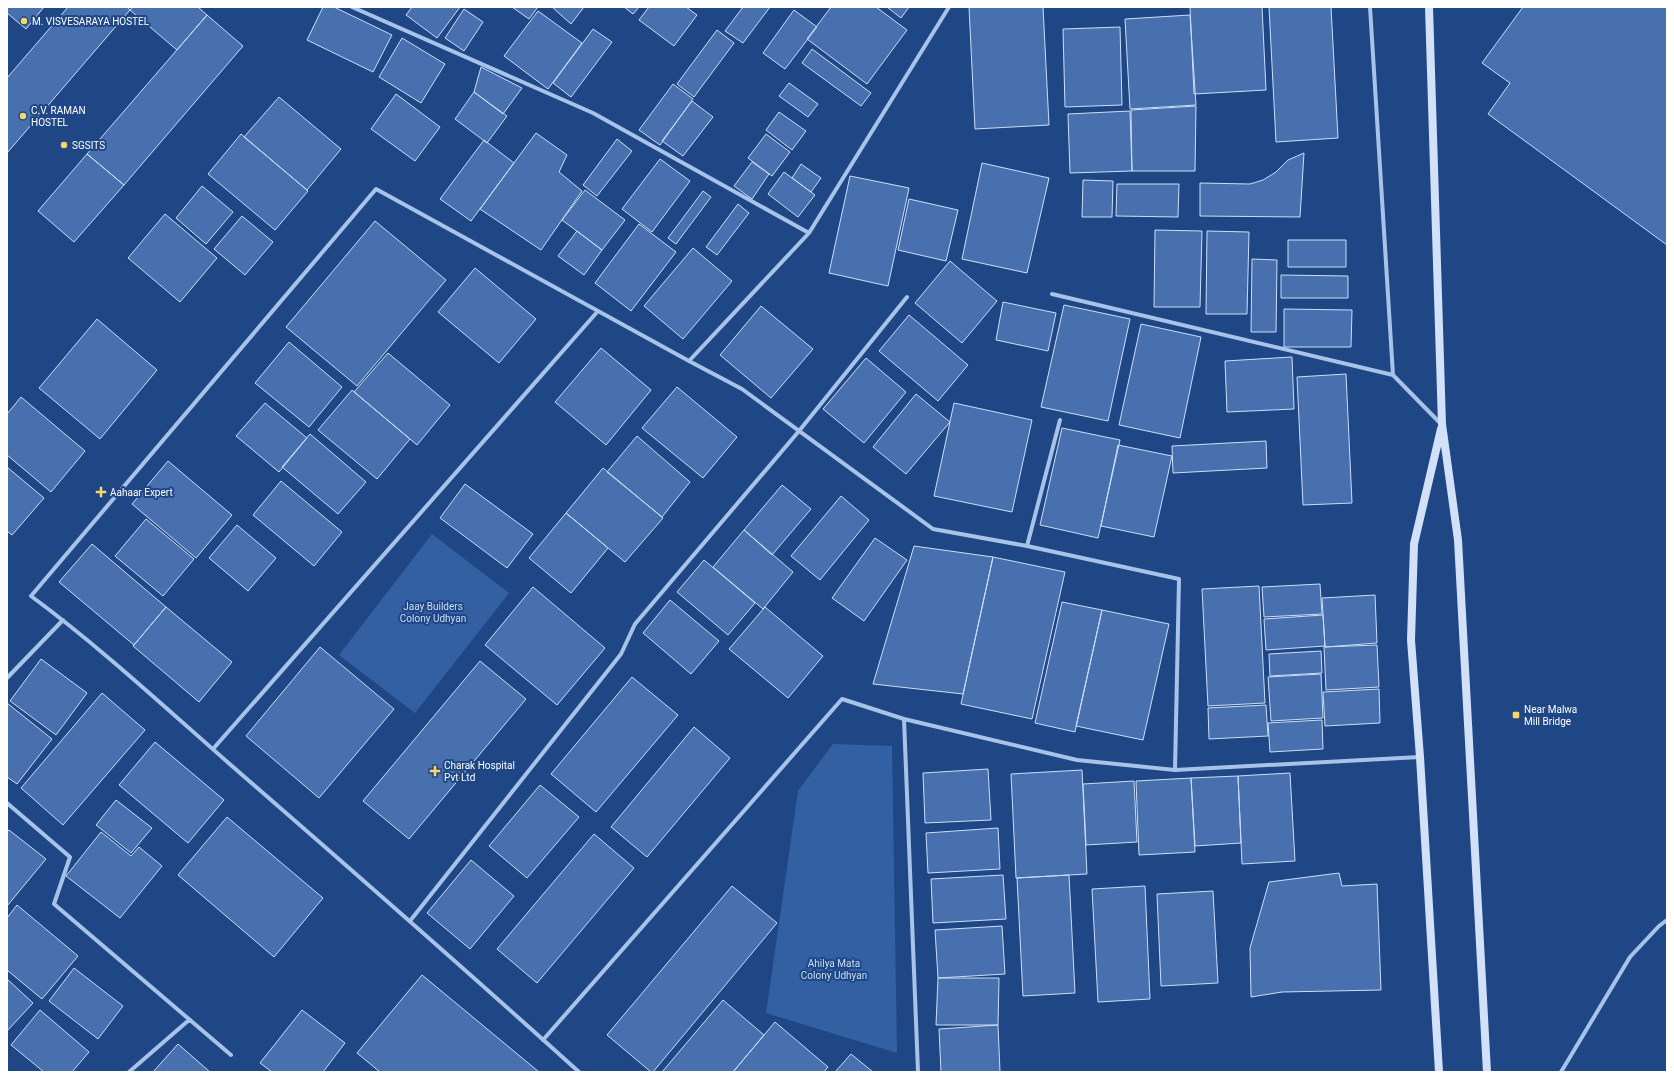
<svg xmlns="http://www.w3.org/2000/svg" width="1674" height="1079" font-family="Roboto,sans-serif">
<rect width="100%" height="100%" fill="#1f4786"/>
<path fill="#3360a3" d="M432,534L509,593L415,713L339,655Z
M833,744L892,746L897,1053L766,1013L798,791Z"/>
<path fill="#4870ae" stroke="#ccdef7" d="M7,7H44L26,29L7,13Z
M68,7H127L130,10L7,153V78Z
M133,7H198L207,15L177,50L130,10Z
M323,7H334L392,35L373,72L307,40Z
M412,7H460L437,38L406,15Z
M512,7H538L529,19Z
M552,7H584L571,24Z
M624,7H639L633,14Z
M649,7H686L697,15L674,46L639,20Z
M743,7H770L743,43L725,31Z
M831,7H876L907,30L867,84L807,39Z
M887,7H909L901,18Z
M969,7H1043L1049,125L975,129Z
M1190,7H1262L1266,90L1194,94Z
M1269,7H1331L1338,138L1276,142Z
M1523,7H1667V245L1488,114L1510,83L1482,63Z
M464,9L483,22L464,51L445,38Z
M794,10L817,27L785,69L763,53Z
M538,11L582,43L548,89L504,56Z
M207,15L243,46L124,185L87,154Z
M1190,15L1196,105L1130,109L1125,19Z
M1120,27L1122,105L1065,107L1063,29Z
M593,29L612,42L571,97L553,83Z
M717,30L734,43L694,97L677,84Z
M402,38L445,64L421,103L379,77Z
M812,49L871,93L861,106L802,63Z
M481,67L522,88L503,114L474,92Z
M789,83L818,104L808,117L779,96Z
M673,84L693,99L660,145L639,130Z
M474,92L507,116L487,143L455,119Z
M396,94L440,127L415,161L371,129Z
M279,97L341,149L307,190L244,137Z
M692,101L713,117L683,156L662,141Z
M1196,106L1195,171H1132L1131,110Z
M1130,111L1132,171L1070,173L1068,114Z
M779,112L806,131L792,150L766,130Z
M536,133L567,155L559,172L582,191L541,250L480,209Z
M241,134L308,191L275,230L208,174Z
M766,134L790,152L772,176L748,158Z
M617,139L632,151L597,196L583,185Z
M484,140L514,163L471,221L440,199Z
M1304,153L1300,217L1200,216V183L1250,184L1263,180L1276,172L1288,160Z
M87,154L124,185L74,242L38,211Z
M660,159L690,181L652,232L622,209Z
M752,162L769,174L752,199L734,186Z
M982,163L1049,178L1027,273L962,259Z
M801,164L821,178L811,192L792,178Z
M784,172L815,195L798,217L768,194Z
M850,176L909,188L888,286L829,273Z
M1083,180L1113,181L1112,217H1082Z
M1117,184H1179L1178,217L1116,216Z
M202,186L233,212L206,244L176,218Z
M585,190L625,220L602,250L562,220Z
M703,191L711,197L676,244L668,238Z
M909,199L958,210L946,261L898,250Z
M738,204L749,213L717,255L706,247Z
M165,214L217,258L180,302L128,258Z
M242,216L273,242L245,275L214,249Z
M375,221L446,280L357,386L286,327Z
M639,224L676,252L631,311L595,283Z
M1155,230L1202,231L1200,307H1154Z
M577,231L602,250L584,275L558,256Z
M1207,231L1249,232L1247,314H1206Z
M1288,240H1346V267H1288Z
M693,248L732,281L683,339L644,306Z
M1252,259L1277,260L1276,332H1251Z
M950,261L997,301L962,343L915,303Z
M475,268L536,319L499,363L438,312Z
M1281,275L1348,276V298H1281Z
M1003,302L1056,313L1048,351L996,340Z
M1064,305L1130,319L1108,421L1041,407Z
M761,306L813,349L771,398L720,355Z
M1284,309L1352,310L1351,347H1284Z
M909,315L968,365L938,401L879,351Z
M97,319L157,370L100,439L39,388Z
M1141,324L1201,337L1180,438L1119,425Z
M289,342L342,387L309,427L255,383Z
M601,348L651,390L606,445L555,402Z
M388,353L450,405L417,445L354,392Z
M1292,357L1294,409L1227,412L1225,361Z
M866,358L906,392L864,443L823,409Z
M1346,374L1352,503L1303,505L1297,377Z
M677,387L737,437L703,478L642,428Z
M352,390L410,439L377,479L318,430Z
M916,394L950,422L906,474L873,447Z
M21,397L85,451L51,492L7,455V414Z
M265,403L307,438L279,472L236,436Z
M954,403L1032,420L1012,512L934,496Z
M1062,428L1120,440L1098,538L1040,525Z
M310,434L366,482L338,514L282,467Z
M637,436L690,482L662,517L607,472Z
M1266,441L1267,468L1173,473L1172,446Z
M1118,445L1172,456L1154,537L1101,526Z
M168,461L232,515L196,558L132,504Z
M7,467L44,498L12,535L7,531Z
M603,468L663,518L625,562L566,513Z
M281,481L342,532L314,566L253,515Z
M465,484L533,534L507,568L440,518Z
M782,485L811,509L772,555L744,530Z
M841,496L869,520L820,580L791,556Z
M566,513L608,548L571,593L529,558Z
M146,519L194,559L163,596L115,556Z
M237,525L276,558L248,591L209,558Z
M744,530L793,572L763,609L713,567Z
M875,538L907,560L864,621L832,598Z
M92,544L166,607L134,645L59,582Z
M914,546L993,557L963,694L873,684Z
M993,557L1065,572L1032,719L961,704Z
M704,560L755,603L728,635L677,592Z
M1320,584L1322,614L1264,617L1262,587Z
M1259,586L1265,703L1208,706L1202,589Z
M533,587L605,648L557,705L485,645Z
M1375,595L1377,643L1325,647L1322,598Z
M670,600L719,641L691,674L643,633Z
M1062,602L1102,610L1075,732L1035,723Z
M166,607L232,662L199,702L133,646Z
M765,607L823,656L788,698L729,649Z
M1102,610L1169,624L1143,740L1076,726Z
M1323,615L1325,646L1266,650L1264,619Z
M1377,645L1379,687L1326,690L1324,647Z
M320,647L394,709L319,798L246,736Z
M1321,651L1322,673L1270,676L1269,654Z
M41,659L87,693L56,735L10,701Z
M480,661L526,699L409,839L363,801Z
M1321,674L1323,718L1271,721L1268,677Z
M632,677L678,715L596,812L551,774Z
M1379,689L1380,723L1325,726L1323,692Z
M102,693L145,730L63,825L21,788Z
M7,703L52,739L17,784L7,777Z
M1266,705L1268,736L1209,739L1208,708Z
M1322,720L1323,749L1270,752L1268,723Z
M694,727L730,758L647,857L611,827Z
M155,742L224,800L188,843L119,785Z
M988,769L991,820L925,823L923,773Z
M1082,770L1087,874L1016,878L1011,774Z
M1290,773L1295,861L1242,864L1238,776Z
M1238,776L1241,843L1195,846L1191,778Z
M1191,778L1195,852L1139,855L1136,781Z
M1134,781L1137,842L1086,845L1083,784Z
M540,785L579,817L527,878L489,846Z
M116,800L152,828L131,853L96,825Z
M227,817L323,898L274,957L178,875Z
M998,828L1000,869L928,873L926,833Z
M9,830L46,859L7,906V832Z
M101,832L131,856L139,847L162,866L120,918L66,876Z
M594,834L634,868L537,983L497,949Z
M471,860L514,896L470,949L427,913Z
M1339,873L1342,886L1377,884L1381,990L1282,992L1251,997L1250,948L1269,882Z
M1003,875L1006,919L933,923L931,879Z
M1069,875L1075,993L1023,996L1017,878Z
M732,886L777,923L653,1072H651L607,1035Z
M1145,886L1150,999L1098,1002L1092,889Z
M1213,891L1218,983L1161,986L1157,894Z
M17,905L78,956L42,999L7,970V918Z
M1002,926L1005,974L938,978L935,930Z
M74,968L123,1006L98,1039L49,1001Z
M422,975L539,1072H380L357,1053Z
M938,978H999L998,1025H936Z
M7,979L33,1003L7,1031Z
M723,1000L764,1035L733,1072H662Z
M40,1010L89,1052L72,1072H44L11,1045Z
M302,1010L345,1043L323,1072H272L260,1063Z
M775,1022L828,1067L824,1072H733Z
M998,1025L1000,1072H941L939,1029Z
M178,1044L210,1072H153Z
M851,1054L873,1072H835Z"/>
<g fill="none" stroke-linecap="round" stroke-linejoin="round">
<path stroke="#a8c3ea" stroke-width="4" d="M352,7L593,113L809,233
M1370,7L1393,375
M1052,294L1393,375L1441,424
M689,361L809,233L949,7
M1027,546L1060,420
M7,678L63,620
M904,719L918,1072
M213,749L598,311
M7,803L70,857L54,904L231,1055
M410,921L621,654L635,624L799,431L907,297
M543,1040L842,699L904,719L1077,760L1175,770L1420,757
M129,1072L189,1020
M579,1072C467,971 354,872 240,773C171,713 104,650 31,596L376,189L689,361L742,389L933,529L1027,546L1179,579L1175,770
M1561,1072L1630,957L1659,926L1667,920"/>
<path stroke="#d3e1f8" stroke-width="8" d="M1429,7L1442,424L1458,540L1487,1072
M1439,1072L1420,757L1411,640L1414,544L1441,429"/>
</g>
<g fill="#f8d568" stroke="#1f4786" stroke-width="1.5">
<circle cx="24" cy="21" r="4"/>
<circle cx="23" cy="116" r="4"/>
<circle cx="64" cy="145" r="4"/>
<path d="M99 486h4v4h4v4h-4v4h-4v-4h-4v-4h4z"/>
<rect x="1512" y="711" width="8" height="8" rx="2"/>
<path d="M433 765h4v4h4v4h-4v4h-4v-4h-4v-4h4z"/>
</g>
<g text-anchor="middle" stroke-width="4" stroke-linejoin="round" paint-order="stroke">
<g font-size="10" fill="#fff" stroke="#1f4786" text-anchor="start">
<text x="32" y="25">M. VISVESARAYA HOSTEL</text>
<text x="31" y="114">C.V. RAMAN<tspan x="31" dy="12">HOSTEL</tspan></text>
<text x="72" y="149">SGSITS</text>
<text x="110" y="496">Aahaar Expert</text>
<text x="1524" y="713">Near Malwa<tspan x="1524" dy="12">Mill Bridge</tspan></text>
<text x="444" y="769">Charak Hospital<tspan x="444" dy="12">Pvt Ltd</tspan></text>
</g>
<g font-size="10" fill="#ccdef7" stroke="#1f4786">
<text x="433" y="610">Jaay Builders<tspan x="433" dy="12">Colony Udhyan</tspan></text>
<text x="834" y="967">Ahilya Mata<tspan x="834" dy="12">Colony Udhyan</tspan></text>
</g>
</g>
<rect width="1674" height="1079" fill="none" stroke="#ffffff" stroke-width="16"/>
</svg>
